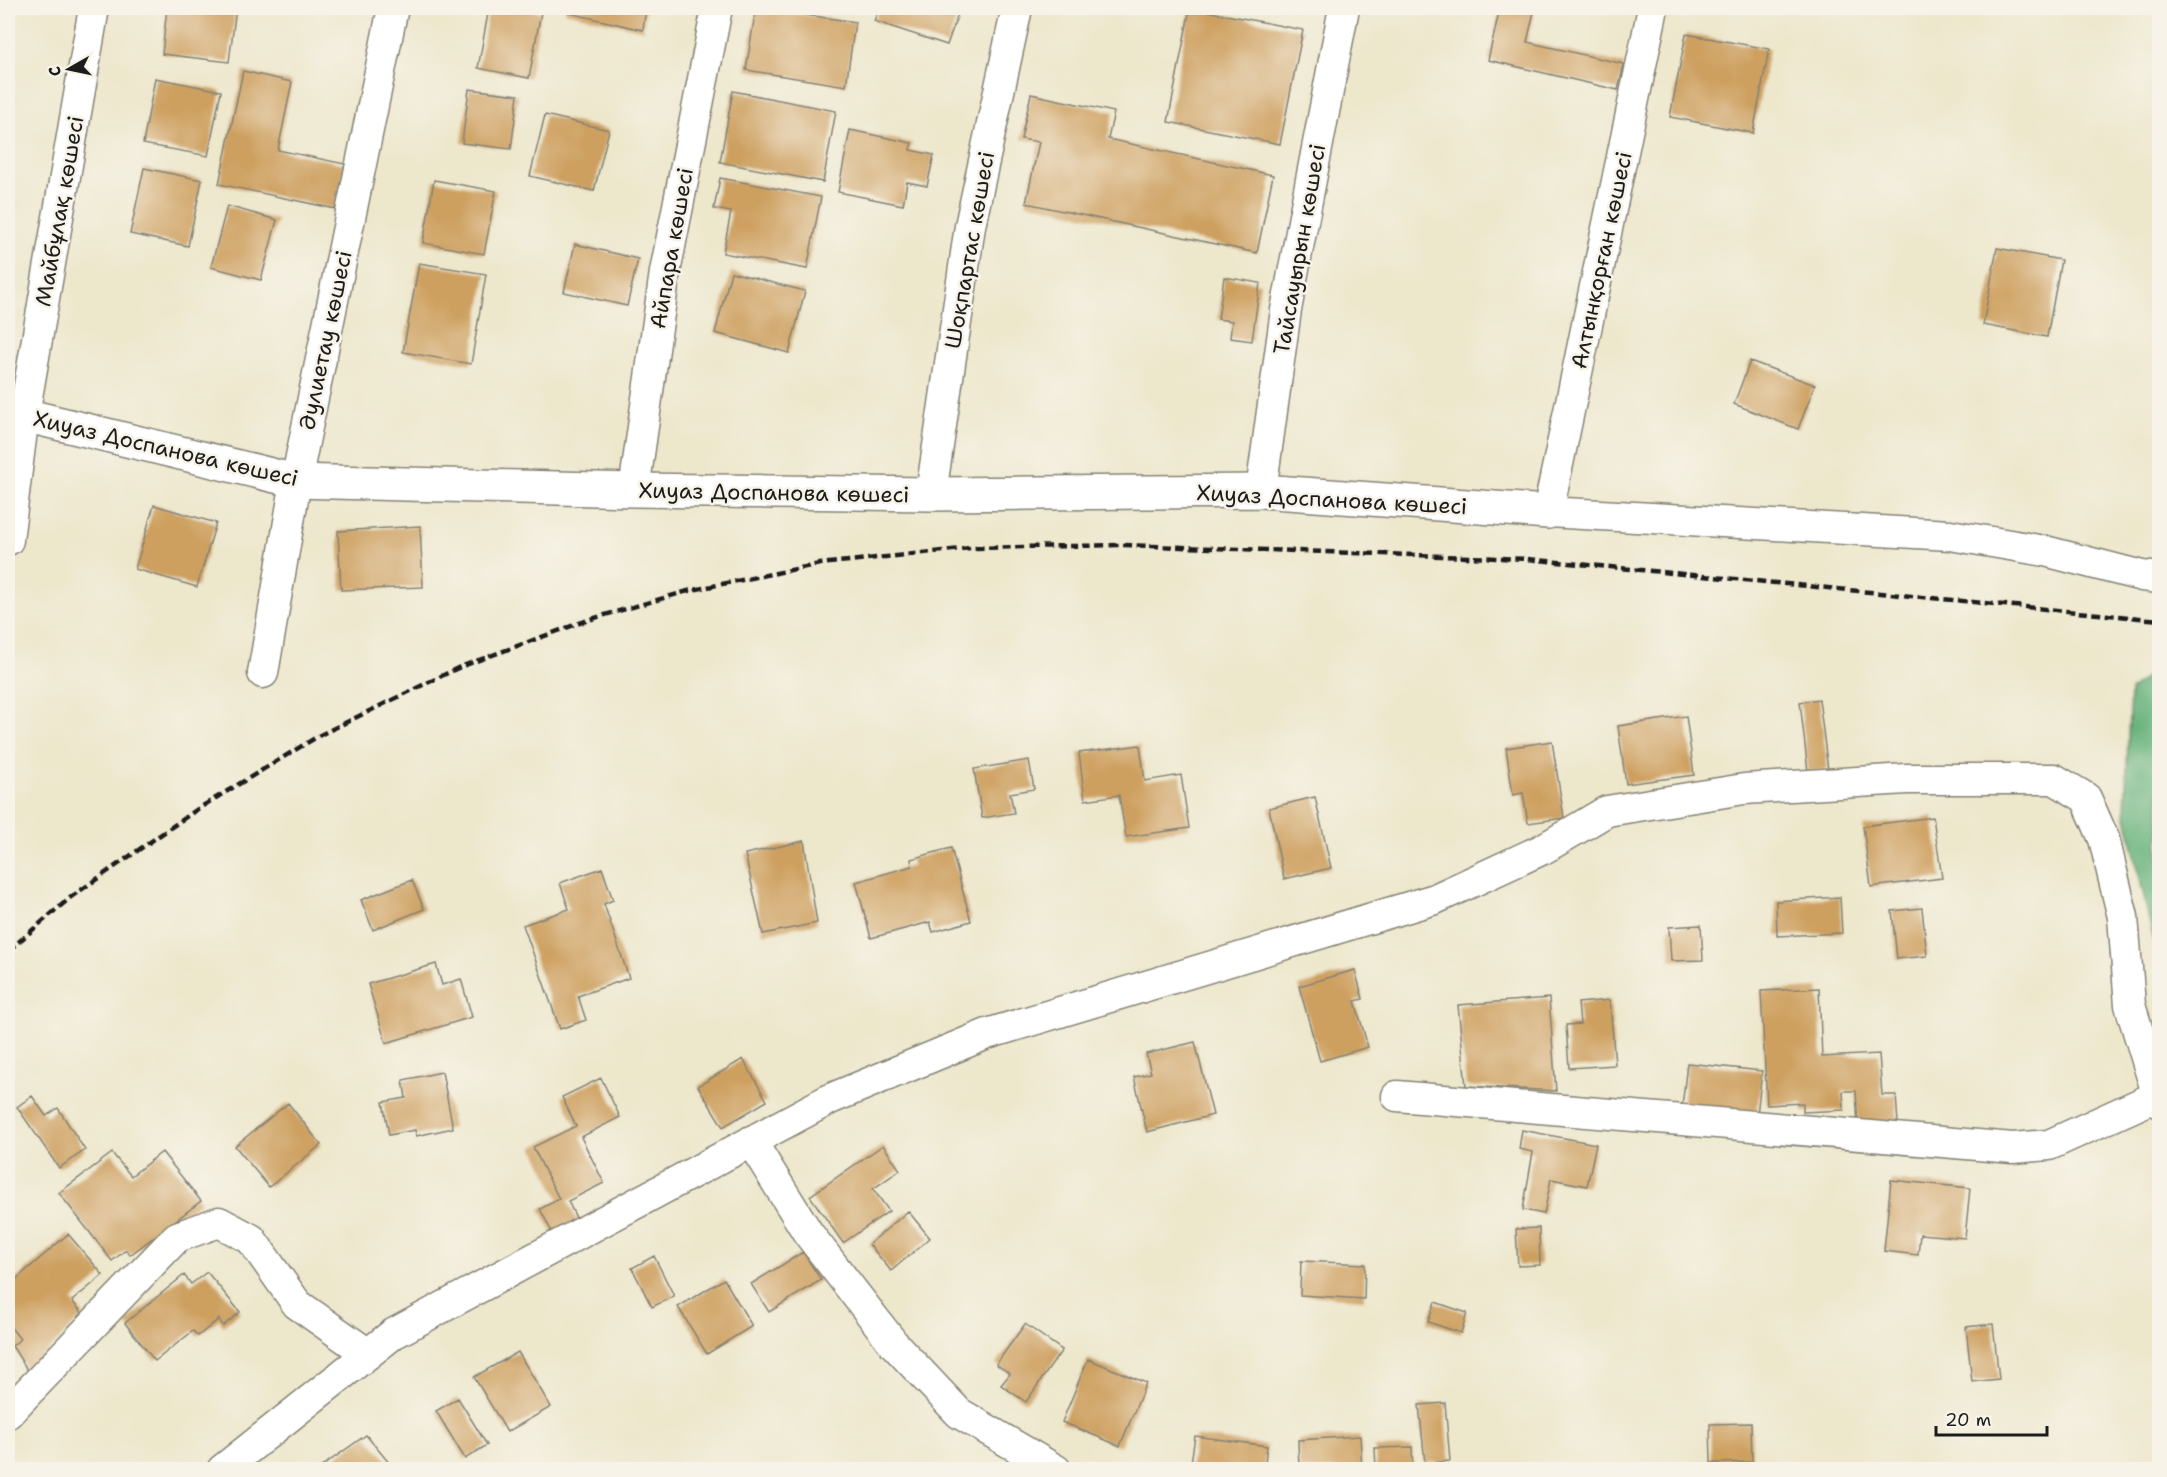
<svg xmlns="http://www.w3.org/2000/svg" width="2167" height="1477" font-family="'Shantell Sans',sans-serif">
<rect width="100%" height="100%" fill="#f7f3e8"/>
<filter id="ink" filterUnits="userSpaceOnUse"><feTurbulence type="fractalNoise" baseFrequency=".0167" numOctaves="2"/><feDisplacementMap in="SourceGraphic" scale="12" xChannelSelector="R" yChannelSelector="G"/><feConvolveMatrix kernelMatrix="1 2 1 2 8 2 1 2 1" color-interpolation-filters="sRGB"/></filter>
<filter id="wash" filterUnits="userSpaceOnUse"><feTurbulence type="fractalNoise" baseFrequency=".008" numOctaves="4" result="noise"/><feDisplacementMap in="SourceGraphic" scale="24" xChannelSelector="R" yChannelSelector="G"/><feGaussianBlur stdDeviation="1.35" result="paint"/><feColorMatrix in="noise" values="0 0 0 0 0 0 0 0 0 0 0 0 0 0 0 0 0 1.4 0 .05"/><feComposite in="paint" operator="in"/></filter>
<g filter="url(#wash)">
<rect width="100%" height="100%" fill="#ede7cc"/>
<path fill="#69b47d" stroke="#42684c" stroke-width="1.5" d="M2159,664V964L2125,812L2130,691Z"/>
<g id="blocks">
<path fill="#cea060" d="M167,8H236L229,62L162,54Z
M489,8H518L541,12L529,78L478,68Z
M566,8H646L643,30L565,12Z
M756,8L855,22L846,86L746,70Z
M879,8H960L947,45L874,21Z
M1190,8L1303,30L1280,144L1168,122Z
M1500,8H1535L1527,42L1624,64L1618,90L1488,60Z
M1686,34L1769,49L1753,133L1670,117Z
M243,71L292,82L278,150L345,164L336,209L219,184Z
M155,78L221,91L208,156L143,144Z
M469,89L518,95L511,149L462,143Z
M733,91L836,111L823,182L720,162Z
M1031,94L1114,112L1108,139L1273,175L1257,253L1026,203L1039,142L1021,139Z
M545,115L609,130L594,191L530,176Z
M850,130L912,143L910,150L934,155L927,186L907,182L903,205L838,192Z
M144,168L202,180L188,246L130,234Z
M720,178L821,197L807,269L723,253L731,212L714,209Z
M434,180L496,191L484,254L423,243Z
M227,206L277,220L261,280L211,267Z
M575,244L638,259L627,306L564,292Z
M1997,248L2061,260L2047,337L1983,325Z
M419,263L486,274L471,364L403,352Z
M731,272L805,291L789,353L715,333Z
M1224,277L1260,283L1252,341L1230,338L1232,321L1218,319Z
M1750,361L1815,385L1798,429L1734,404Z
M154,505L216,523L197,587L135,569Z
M420,526L423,587L341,590L338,531Z
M1819,699L1828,770L1808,772L1800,702Z
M1686,716L1694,775L1626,784L1618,726Z
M1552,741L1564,818L1528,823L1523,793L1513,795L1506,748Z
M1140,745L1145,781L1181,775L1189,828L1126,837L1119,795L1085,800L1079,753Z
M1029,760L1034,789L1010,793L1014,813L982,818L974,769Z
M1315,797L1331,868L1284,879L1269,808Z
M1933,817L1942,878L1871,887L1863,826Z
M804,841L817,923L763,934L745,854Z
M951,848L971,921L933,932L930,922L871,938L856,882L912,866L911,859Z
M602,868L613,900L604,904L629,978L578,996L586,1020L560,1029L523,925L569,909L560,883Z
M412,880L424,909L373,930L361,900Z
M1840,897L1842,933L1777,936L1776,901Z
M1922,908L1927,956L1897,959L1892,911Z
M1701,925L1703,960L1671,961L1669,927Z
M436,964L442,985L461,979L472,1017L386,1043L368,984Z
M1355,970L1363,999L1355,1001L1368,1047L1320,1061L1299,986Z
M1819,988L1822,1057L1879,1054L1882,1095H1896L1898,1123L1858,1126L1856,1091H1843L1844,1110L1803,1112V1103L1767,1105L1761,991Z
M1549,998L1556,1091L1466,1086L1458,1005Z
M1610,1000L1615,1065L1569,1068L1566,1025L1580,1024L1578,1003Z
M1195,1042L1213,1115L1147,1132L1134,1077L1151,1073L1146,1054Z
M743,1059L767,1101L723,1127L698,1086Z
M1687,1063L1762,1071L1757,1115L1682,1107Z
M442,1072L453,1128L416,1136L415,1130L389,1135L383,1102L406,1098L403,1080Z
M601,1078L620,1117L581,1137L604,1183L568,1201L578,1222L553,1234L540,1209L559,1199L533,1147L576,1126L562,1097Z
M32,1096L46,1116L58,1108L85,1150L59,1168L17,1107Z
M288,1103L321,1145L269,1187L235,1146Z
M1522,1130L1596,1144L1587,1186L1551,1179L1544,1214L1523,1210L1533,1152L1519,1149Z
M883,1145L900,1170L873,1189L889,1211L843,1243L810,1196Z
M162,1152L201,1201L130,1255L126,1250L112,1261L59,1193L112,1153L131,1176Z
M1891,1180L1970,1188L1965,1238L1920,1234L1918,1255L1884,1251Z
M908,1211L930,1238L891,1271L869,1244Z
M1539,1228L1540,1265L1518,1266L1516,1229Z
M68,1234L103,1275L72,1301L84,1315L28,1371L12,1346L20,1339L8,1324V1286Z
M803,1252L821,1280L769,1312L751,1284Z
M654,1256L674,1296L652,1307L632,1268Z
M1301,1261L1365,1264L1364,1299L1300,1295Z
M207,1272L240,1312L223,1326L219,1319L198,1336L193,1331L155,1361L125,1323L184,1275L191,1284Z
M724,1279L752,1326L707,1354L678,1307Z
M1435,1302L1467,1313L1461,1333L1428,1322Z
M1025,1324L1062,1350L1026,1402L1001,1385L1010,1374L996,1364Z
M1993,1324L1999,1379L1972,1382L1966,1327Z
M518,1352L551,1407L507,1432L474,1377Z
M1088,1359L1146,1383L1120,1446L1062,1422Z
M458,1398L487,1445L465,1459L436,1411Z
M1445,1403L1450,1461L1425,1463L1419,1405Z
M1751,1423L1752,1462L1711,1463L1710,1424Z
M366,1435L395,1470H317Z
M1195,1436L1267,1446L1264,1470H1190Z
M1360,1436L1362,1470H1299L1298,1440Z
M1412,1447L1413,1470H1376L1375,1448Z"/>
</g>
</g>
<g filter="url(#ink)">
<use href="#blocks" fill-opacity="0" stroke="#848274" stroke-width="1.5"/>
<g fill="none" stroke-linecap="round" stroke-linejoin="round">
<defs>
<path id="street" d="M1653,8L1548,512L1950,535L2045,551L2142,576L2160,578
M634,490L665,272L717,8
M1261,491L1286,310L1344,8
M931,494L970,226L1017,8
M8,540L24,415L94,8
M263,673L296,481L393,8
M1397,1096L2013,1148L2049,1145L2157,1096
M751,1141L808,1233L893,1343L959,1413L1056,1470
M8,1413L177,1237L219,1222L251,1239L297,1304L368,1354
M222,1470L393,1334L830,1099L987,1034L1435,899L1543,849L1607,811L1744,789L1907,779H2054L2086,798L2104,839L2123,917L2130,1005L2160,1103"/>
<path id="secondary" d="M8,413L24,415L296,481L634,490L931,494L1261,491L1548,512"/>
</defs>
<use href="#street" stroke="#848274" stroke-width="33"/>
<use href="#secondary" stroke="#848274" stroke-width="36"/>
<use href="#street" stroke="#fff" stroke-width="30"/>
<use href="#secondary" stroke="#fff" stroke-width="33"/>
<path stroke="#1c1c1c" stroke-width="4.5" stroke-dasharray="9 4.5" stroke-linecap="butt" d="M8,951L71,897L196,810L320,735L460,667L588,620L688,591L820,564L971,548L1124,545L1527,559L2160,620"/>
</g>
</g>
<g text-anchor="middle" stroke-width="5" stroke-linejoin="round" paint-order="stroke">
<g font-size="22" fill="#1c1c1c" stroke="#f7f3e8">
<text transform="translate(59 211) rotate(-80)" y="8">Майбұлақ көшесі</text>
<text transform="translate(671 248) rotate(-80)" y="8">Айпара көшесі</text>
<text transform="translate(1299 249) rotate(-80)" y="8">Тайсауырын көшесі</text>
<text transform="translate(969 250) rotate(-80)" y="8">Шоқпартас көшесі</text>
<text transform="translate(1601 260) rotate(-78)" y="8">Алтынқорған көшесі</text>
<text transform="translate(325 340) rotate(-78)" y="8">Әулиетау көшесі</text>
<text transform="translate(166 448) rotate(13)" y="8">Хиуаз Доспанова көшесі</text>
<text transform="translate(774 492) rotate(1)" y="8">Хиуаз Доспанова көшесі</text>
<text transform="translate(1332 499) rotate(3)" y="8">Хиуаз Доспанова көшесі</text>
</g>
</g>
<rect width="2167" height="1477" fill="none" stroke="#f7f3e8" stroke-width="30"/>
<g transform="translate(69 69) rotate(261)" stroke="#f7f3e8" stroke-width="4.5" paint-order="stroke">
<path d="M0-4.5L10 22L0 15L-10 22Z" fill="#1c1c1c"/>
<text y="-9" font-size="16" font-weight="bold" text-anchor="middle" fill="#1c1c1c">С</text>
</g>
<path d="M1936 1426v9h111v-9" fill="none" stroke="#1c1c1c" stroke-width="3"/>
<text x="1945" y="1426" font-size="18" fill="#1c1c1c" stroke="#f7f3e8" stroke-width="4.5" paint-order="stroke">20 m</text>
</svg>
